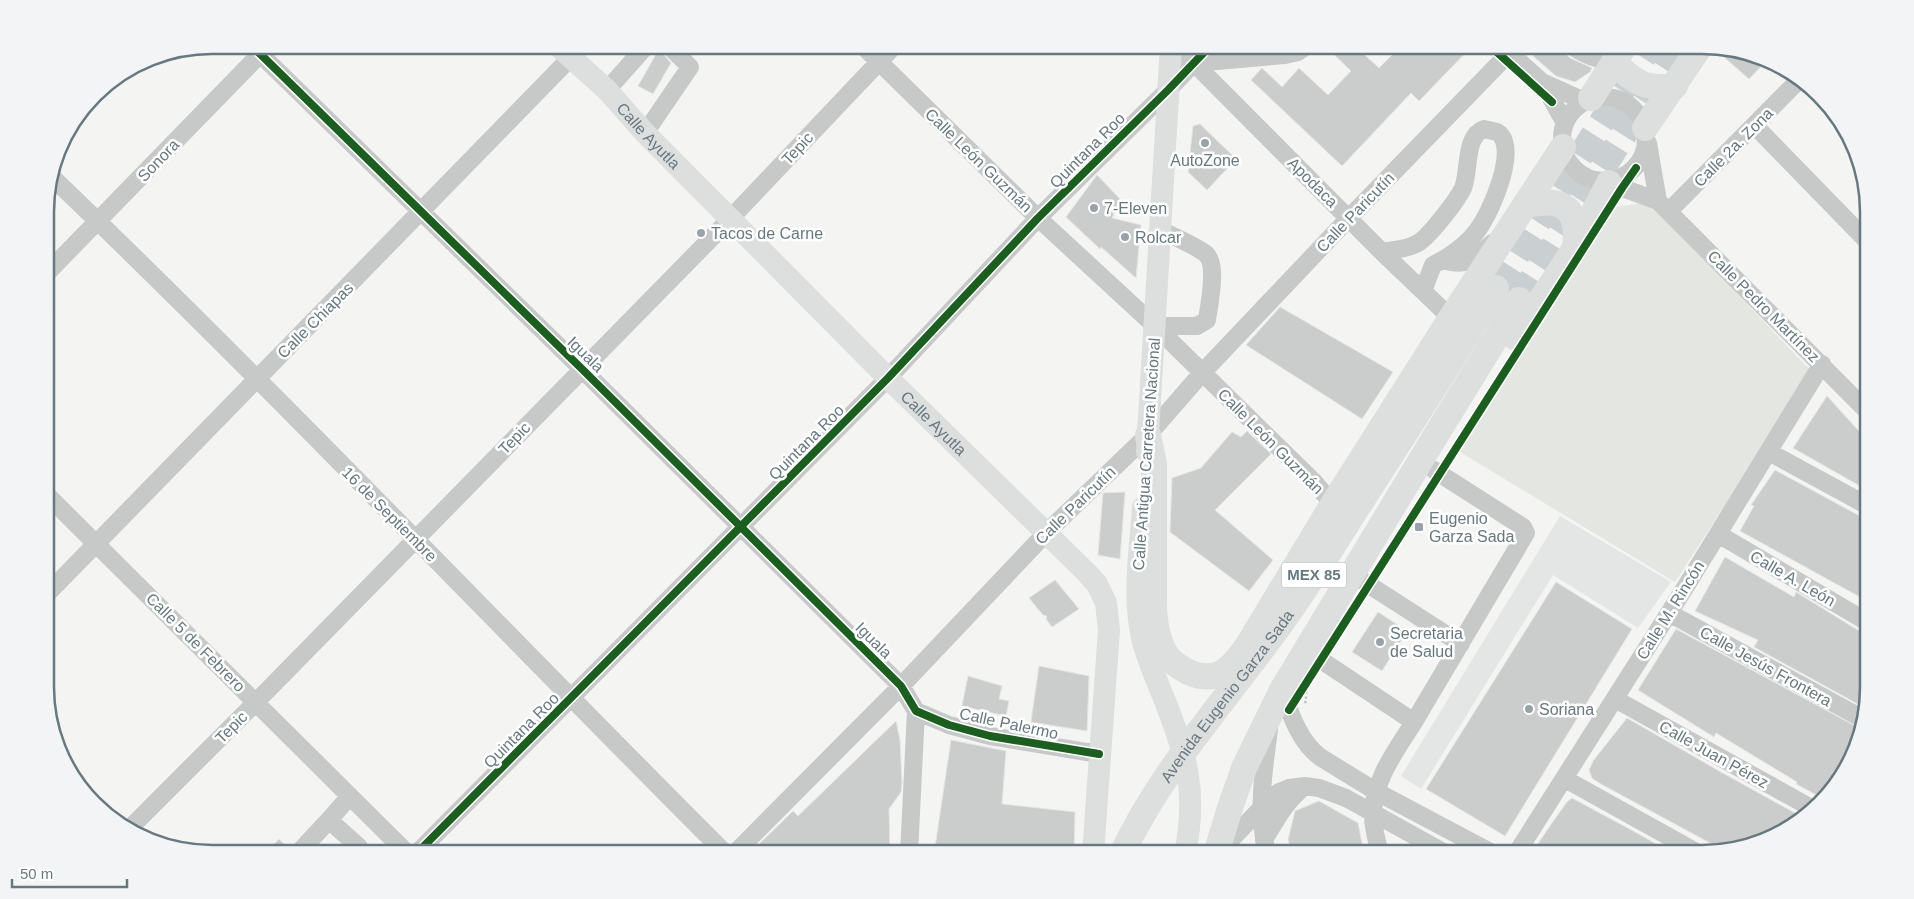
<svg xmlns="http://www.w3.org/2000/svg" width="1914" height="899" font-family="Arial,sans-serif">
<rect width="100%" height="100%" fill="#f4f4f3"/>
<path fill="#e4e6e6" d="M1560,516L1671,582L1638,628L1553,575L1421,789L1401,776Z"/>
<path fill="#e3e6e1" d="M1650,202L1812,372L1675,582L1460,452L1616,207Z"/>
<path fill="#cbcccc" stroke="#e4e4e3" d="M1324,45H1354L1379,68L1399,48L1403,53L1411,45H1473L1419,101L1411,93L1342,166L1251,80L1262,68L1282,87L1299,68L1328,95L1351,71Z
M1538,45H1557L1570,58L1592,68L1590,72L1575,82L1556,76L1533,56Z
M1715,48L1766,58L1768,59L1749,79L1715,49Z
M659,49L671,63L653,94L638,86Z
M1200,124L1236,159L1207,190L1188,172L1193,126Z
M1097,175L1120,199L1112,218L1141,225L1136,278L1101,247L1100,249L1066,217Z
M1280,307L1393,372L1362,419L1246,345Z
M1827,396L1868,441V469L1860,486L1793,448Z
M1247,431L1271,454L1215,510L1273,560L1249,591L1170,532L1172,478L1201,468L1232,432L1241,437Z
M1775,470L1869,521V602L1740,531L1754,506L1751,505Z
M1125,492L1120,559L1098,555L1103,493Z
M1725,557L1794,597L1796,592L1869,637V687L1865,708L1754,647L1758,640L1695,611Z
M1055,580L1079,609L1052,627L1046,619L1047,616L1043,615L1029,598Z
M1556,582L1632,629L1505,836L1426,789Z
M1378,612L1407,631L1382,671L1352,652Z
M1676,629L1861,729L1856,751L1834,789L1824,799L1796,784L1797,782L1716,733L1714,737L1638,690Z
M1039,666L1089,676L1087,731L1031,722Z
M968,676L1002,686L999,699L1009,701L1006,716L962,706Z
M1627,718L1719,771L1804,818L1795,826L1723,850L1601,784L1592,778L1589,770L1593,761Z
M896,721L900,740L902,783L901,792L889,809L890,854H749L793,811L798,816Z
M951,740L1006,751L1002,804L1075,812L1074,854H934Z
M1572,798L1635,832L1674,854H1536L1537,845L1552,823L1567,802Z
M1319,801L1358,823L1364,854H1293L1288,840L1295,811Z
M279,839L291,851V854H265Z"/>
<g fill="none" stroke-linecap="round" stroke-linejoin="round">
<path stroke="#cacfd1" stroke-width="26" stroke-dasharray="26 13" stroke-linecap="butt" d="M1496,288L1651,45
M1519,300L1681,45"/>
<path stroke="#c5c6c7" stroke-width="2.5" stroke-dasharray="2.5 2.5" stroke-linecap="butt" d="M1304,702H1306V690"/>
<path stroke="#c7c9c9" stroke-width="18" d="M251,45L582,369L901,686L916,711L949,725L990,736L1099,754
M862,45L1038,218L1155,326L1314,482L1333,504
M1176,45L1382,252L1451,318
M1501,45L1542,82L1584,101
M1571,45C1584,56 1598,59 1614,62
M1194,63L1285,55L1298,52L1308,45
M1542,82L1565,123
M607,90L647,45
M1562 139a42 42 0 1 1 84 0a42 42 0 1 1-84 0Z
M1755,126L1868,242
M645,133L690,67L668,45
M1648,143L1658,201
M52,177C281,397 501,629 726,854
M1609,183L1658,201L1868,412
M1669,211L1797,82
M1382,252C1393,250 1407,249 1416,244C1427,240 1458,199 1463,188C1470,171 1464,136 1484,129L1497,132C1500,134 1503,137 1504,141C1512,165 1488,220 1471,238C1460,249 1447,258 1433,265L1423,291
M1444,260C1467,268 1476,258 1492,243
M46,274L269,45
M1155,326H1197L1207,320C1209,305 1218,265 1206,254C1196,246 1173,236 1160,230
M1769,452L1868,506
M46,494L408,854
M1718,534L1869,623
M1352,574L1461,644
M46,595L583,45
M1669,613L1863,719
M1306,650L1414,722L1526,533L1523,527L1434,470
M1282,690C1291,715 1299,741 1320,757L1377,792L1494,854
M1615,699L1813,809
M1565,779L1700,854
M329,820L350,796
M130,828L256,702L730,219L895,45
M1264,840C1276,820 1285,802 1304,787
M1221,850L1269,800L1279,792L1289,788L1305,786L1319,788L1346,798L1447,854
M305,854L301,850L329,820L359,847L353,854
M416,854L888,378L1038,218L1168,90L1211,45
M734,854L901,686L1047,532L1148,435L1202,373L1349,218L1517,45
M909,854L916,711
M1267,854C1257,809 1263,775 1269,730
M1380,854C1377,840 1372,826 1373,812C1374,779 1397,749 1414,722
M1516,854L1683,591L1822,364"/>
<g stroke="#dddede" stroke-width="22">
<path id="s1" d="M557,45L607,90L645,133L888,378L1087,573L1097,584L1106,603L1109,630L1093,854"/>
<path d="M1147,452L1171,45"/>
<path d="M1143,507C1140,552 1132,598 1143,642C1148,660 1156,679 1163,696C1186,754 1198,790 1185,854"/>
</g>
<g stroke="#dddede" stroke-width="26">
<path d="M1614,62C1634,83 1647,90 1675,86"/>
<path d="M1591,98L1625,45"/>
<path d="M1645,128L1701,45"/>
<path d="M1524,206C1562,196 1580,207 1575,248"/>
<path d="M1516,338L1575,248L1609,183"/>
<path d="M1148,435L1154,464V607C1155,624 1157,641 1167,656C1171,662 1181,668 1188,672C1218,685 1232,668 1248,645L1333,504L1451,318L1563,147"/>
<path id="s2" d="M1122,854C1163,766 1232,694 1287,615C1311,581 1333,546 1355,511C1403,437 1450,363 1496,288"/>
<path d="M1216,854L1229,811L1244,768L1282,690L1433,440L1519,300"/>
</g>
<defs>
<path id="cycleway" d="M251,45L582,369L901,686L916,711L949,725L990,736L1099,754
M1489,45L1552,102
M1289,710L1622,188L1636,168
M416,854L888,378L1038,218L1168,90L1211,45"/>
</defs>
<use href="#cycleway" stroke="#fff" stroke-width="11"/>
<use href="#cycleway" stroke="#1b5e20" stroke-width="8"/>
</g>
<g fill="#98a3a9" stroke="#fff" stroke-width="2">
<circle cx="1205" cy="143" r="5"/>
<circle cx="1094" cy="208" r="5"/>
<circle cx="701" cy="233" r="5"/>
<circle cx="1125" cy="237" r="5"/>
<rect x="1414" y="522" width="10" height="10" rx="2.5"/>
<circle cx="1380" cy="642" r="5"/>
<circle cx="1529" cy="709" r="5"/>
</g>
<g text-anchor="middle" stroke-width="5" stroke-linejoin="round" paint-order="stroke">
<rect fill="#fff" stroke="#95a0a7" stroke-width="1" x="1281.5" y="562.5" width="65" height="25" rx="4"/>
<g font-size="15" font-weight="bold" fill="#677881">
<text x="1314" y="580">MEX 85</text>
</g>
<g font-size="16" fill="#677881" stroke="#fff">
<text dy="6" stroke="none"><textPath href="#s1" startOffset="129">Calle Ayutla</textPath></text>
<text transform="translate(1733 147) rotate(-45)" y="6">Calle 2a. Zona</text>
<text transform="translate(797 148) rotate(-47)" y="6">Tepic</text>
<text transform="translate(1087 150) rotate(-45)" y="6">Quintana Roo</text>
<text transform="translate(158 160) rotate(-46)" y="6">Sonora</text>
<text transform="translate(979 160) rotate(44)" y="6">Calle León Guzmán</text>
<text transform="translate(1313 182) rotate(45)" y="6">Apodaca</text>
<text transform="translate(1355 212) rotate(-46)" y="6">Calle Paricutín</text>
<text transform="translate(1764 306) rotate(45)" y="6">Calle Pedro Martínez</text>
<text transform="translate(315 320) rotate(-45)" y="6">Calle Chiapas</text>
<text transform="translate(586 354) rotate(44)" y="6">Iguala</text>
<text dy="6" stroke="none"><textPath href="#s1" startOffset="534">Calle Ayutla</textPath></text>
<text transform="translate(514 438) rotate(-46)" y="6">Tepic</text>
<text transform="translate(1271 441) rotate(45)" y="6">Calle León Guzmán</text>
<text transform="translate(806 442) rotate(-45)" y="6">Quintana Roo</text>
<text transform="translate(1146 454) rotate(-86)" y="6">Calle Antigua Carretera Nacional</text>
<text transform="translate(1075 505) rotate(-44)" y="6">Calle Paricutín</text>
<text transform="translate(390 514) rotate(45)" y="6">16 de Septiembre</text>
<text transform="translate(1793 578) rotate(30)" y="6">Calle A. León</text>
<text transform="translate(1670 610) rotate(-58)" y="6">Calle M. Rincón</text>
<text transform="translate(874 640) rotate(45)" y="6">Iguala</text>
<text transform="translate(196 642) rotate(45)" y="6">Calle 5 de Febrero</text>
<text transform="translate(1766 666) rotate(29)" y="6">Calle Jesús Frontera</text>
<text dy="6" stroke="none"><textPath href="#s2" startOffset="190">Avenida Eugenio Garza Sada</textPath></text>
<text transform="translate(1009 723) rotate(12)" y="6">Calle Palermo</text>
<text transform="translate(231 727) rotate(-45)" y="6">Tepic</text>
<text transform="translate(521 730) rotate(-45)" y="6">Quintana Roo</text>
<text transform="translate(1714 754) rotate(29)" y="6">Calle Juan Pérez</text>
</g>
<g font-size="16" fill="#677881" stroke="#fff" text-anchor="start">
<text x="1205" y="166" text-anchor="middle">AutoZone</text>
<text x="1104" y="214">7-Eleven</text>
<text x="711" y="239">Tacos de Carne</text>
<text x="1135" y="243">Rolcar</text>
<text x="1429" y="524">Eugenio<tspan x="1429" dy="18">Garza Sada</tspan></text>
<text x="1390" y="639">Secretaria<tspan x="1390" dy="18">de Salud</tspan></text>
<text x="1539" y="715">Soriana</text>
</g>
</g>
<path d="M0 0H1914V899H0ZM212 54H1702A158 158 0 0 1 1860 212V687A158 158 0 0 1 1702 845H212A158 158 0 0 1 54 687V212A158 158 0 0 1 212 54Z" fill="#f3f4f5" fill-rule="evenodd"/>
<path fill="none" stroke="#677881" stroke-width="2.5" d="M212 54H1702A158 158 0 0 1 1860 212V687A158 158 0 0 1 1702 845H212A158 158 0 0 1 54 687V212A158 158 0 0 1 212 54Z"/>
<path d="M12 879v8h115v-8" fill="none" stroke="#677881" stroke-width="2.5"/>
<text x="20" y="879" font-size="15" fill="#677881" stroke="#ffffff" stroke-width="4" paint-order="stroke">50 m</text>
</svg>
